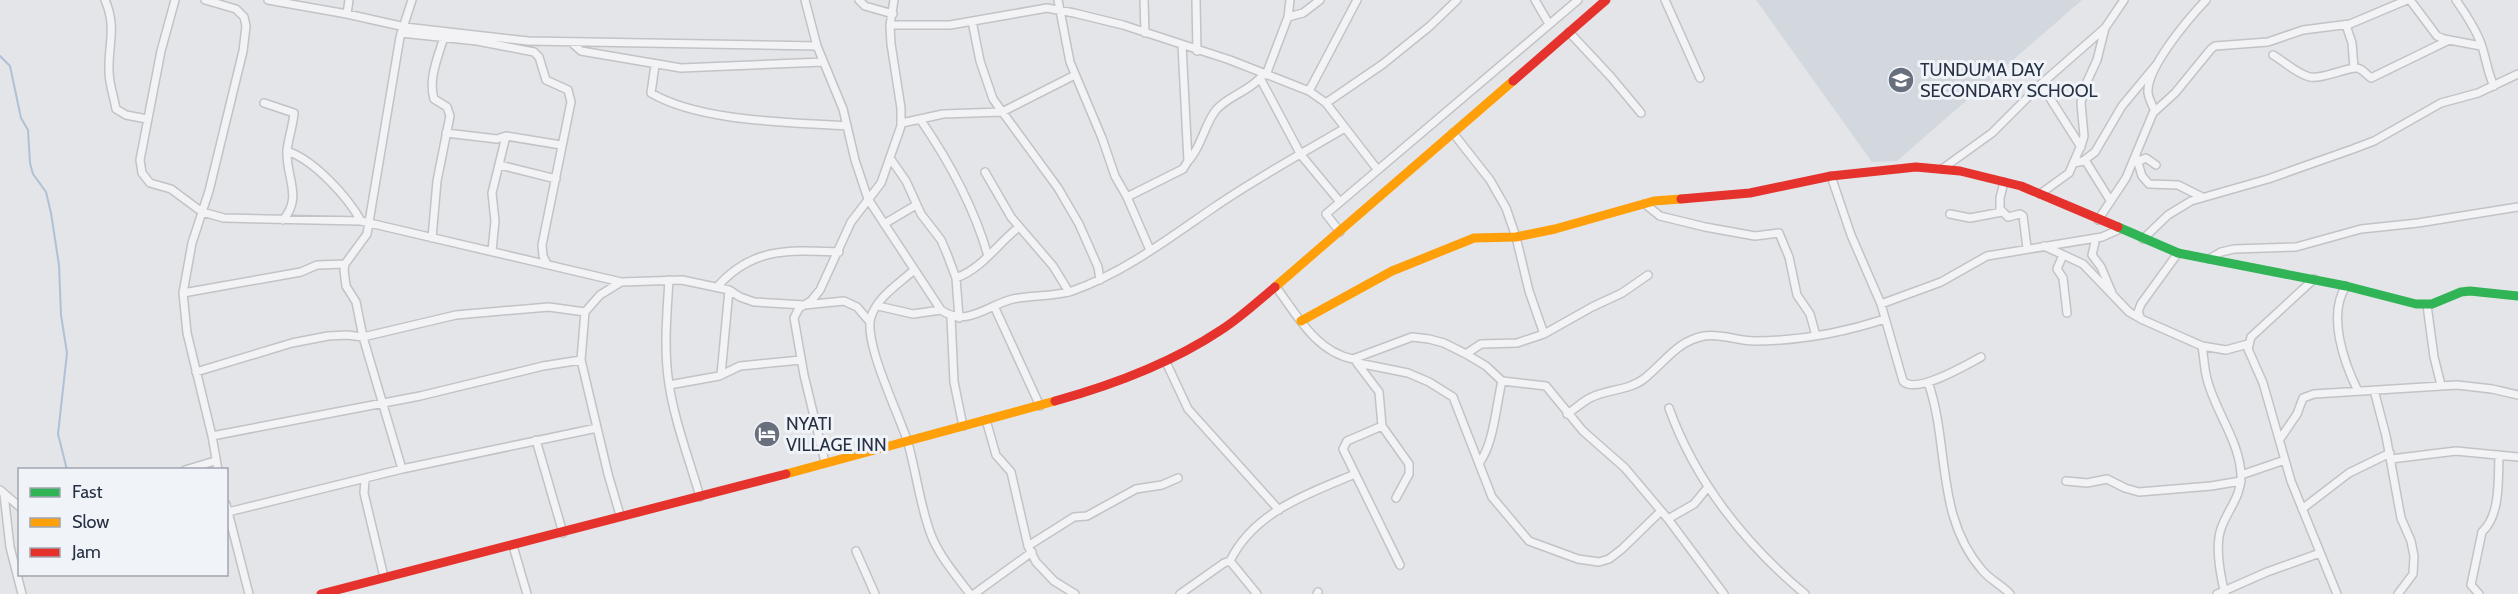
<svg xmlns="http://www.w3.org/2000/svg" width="2518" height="594" font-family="Cabin,sans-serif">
<rect width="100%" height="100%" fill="#e3e5e8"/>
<path fill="#d3d8df" d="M1756,0H2082L1897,161L1872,162Z"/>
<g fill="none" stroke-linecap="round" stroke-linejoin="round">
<path stroke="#aec1d6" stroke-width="2" d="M0,56L10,66L21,118L28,130L30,163L33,174L46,192L51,213L59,265L61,315L67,353L58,434L67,470"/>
<defs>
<path id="street" d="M105,0C117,27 108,45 109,71C109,84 114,97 116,109L126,115L147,119
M175,0L161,51L140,160L142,173L150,183L171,189L202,212L224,218L361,221L621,282
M205,0L236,9L244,17L246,26L243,51L209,191L192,243L183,293L187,333L212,436L218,470
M268,0L347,14L405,27L528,41L817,46
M805,0L817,46L843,109L855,160L868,199L941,310C967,328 987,305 1013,299C1032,295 1053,297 1072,291C1123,273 1168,239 1213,208C1255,179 1301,154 1345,128
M859,0L865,6L893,14
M1058,0L1070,62L1102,138L1115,176L1127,197L1150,250
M1144,0L1145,33
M1196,0L1197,51
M1535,0L1549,24
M1665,0L1700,78
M2410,0L2437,36L2444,39L2481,46
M2456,0C2465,13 2474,26 2480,41C2486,56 2487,72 2494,86
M347,14L349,0
M1288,17L1303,13L1320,0
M972,21L980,61L993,99L1058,188L1079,224L1098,267L1100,280
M890,25H950L1047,8L1074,13L1123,25L1230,60L1309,91L1326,103L1377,169
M2346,25L2352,43L2354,68
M1569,32L1611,77L1641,113
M401,33L477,41L534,52L539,57L546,80L568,90L571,102L542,245L543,256L547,264
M571,42L581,51L681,68L823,62
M2273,55C2285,62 2297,74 2310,77C2323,80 2353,64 2360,69C2364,71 2367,75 2371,78L2449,40
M655,65L651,93C700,122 790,122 847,126
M1266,75L1288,17L1290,0
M1260,78L1301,155L1340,202
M2041,84L2081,147
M1309,91L1357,0
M264,103L294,113C293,126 288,139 287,151C286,178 303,197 283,220
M1326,103L1383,64L1430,26L1457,0
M2155,111C2152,105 2149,99 2148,93C2146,68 2189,18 2206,0
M920,119C949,161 974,207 988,256
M902,123L943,114L1002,112L1075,75
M446,133L497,139L506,136L561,145
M1453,133L1490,180L1506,208L1516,237L1529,291L1544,334
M287,151C314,160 347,196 361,221
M2136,156L2142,176L2149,184L2178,185L2202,197
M890,158L906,181L921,214L941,240L947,254L956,278L959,318
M1189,160C1202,146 1204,125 1216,110C1229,95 1249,92 1262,76
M2085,160L2110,200
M2137,162L2146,158L2156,165
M2074,163L2083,161L2095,152L2122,106L2157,64
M500,165L556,179
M1942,169L1992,133L2041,84L2105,28L2124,0
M985,172L1011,217L1053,266L1069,292
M1831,176L1851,235L1881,304L1903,381C1916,395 1966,365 1981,357
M2004,182L2000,198V209L2008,217L2020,214L2023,216L2027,248
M2040,194L2069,173L2082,143L2084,136L2081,103L2085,86L2097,60L2105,28
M1127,197L1183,169L1188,161L1182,45
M1645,204L1660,216L1705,227L1755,236L1779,233L1789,257L1797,295L1810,314L1816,336
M1950,214L1970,218L2002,212
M2098,220L2126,178L2153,113L2175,93L2211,49L2215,46L2268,42L2303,30L2350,24L2407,0
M884,224L916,205
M1340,232L1326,214L1578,0
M432,238L437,181L450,116L447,107L434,99C428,79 438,57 444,37
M2096,238L2092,255L2101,267L2112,293
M2143,239L2168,215L2191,201L2268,179L2353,149L2374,141L2441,103L2478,93L2518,74
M2044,246L2083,264L2129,312L2141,319
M492,251L495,221L492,193L506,136
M2178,253L2141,304L2138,312L2141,319L2202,346L2226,350L2248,344
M2063,255L2057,269L2063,278L2067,313
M2209,259L2221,252L2234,249L2296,247L2361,229L2418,223L2518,207
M914,270C900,283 877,297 871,317C863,343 900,416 908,443C916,472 920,504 930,532C938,555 956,575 970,594
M956,278C983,268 997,244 1019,227
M2314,279L2251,337L2248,349L2263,383L2291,481L2337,594
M669,280C667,312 664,345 668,377C673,418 689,458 700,497
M2346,286C2327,315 2344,363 2358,391
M717,287C752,247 789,250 839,252
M1276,287C1297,315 1316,352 1353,359L1412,337L1429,339L1444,343L1466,354L1486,366L1502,381L1546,386L1583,431L1625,468L1668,519L1724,594
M183,293L301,272L317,265L345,264
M1881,304L1941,282L1987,256L2102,237L2120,229
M2427,305L2434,357L2441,385
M878,306L913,314L941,310
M994,306L1040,406
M951,317L954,382L963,426
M2202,346C2204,357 2204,368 2207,379C2215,411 2239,440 2241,474C2242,495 2229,508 2222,526C2214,545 2220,574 2225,594
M1466,354L1481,344L1517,343L1544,334L1592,307L1622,293L1648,275
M1166,362L1188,409L1279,510
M1357,363L1379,392L1382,426L1409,464V474L1396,498
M1358,363L1408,373L1429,382L1453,397L1492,497L1529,541L1578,559L1599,562L1609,559L1622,549L1661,511
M196,372L292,343L328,336L347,335L363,337L456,315L549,307L585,312
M721,375L729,290
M1928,382C1950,445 1935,516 1982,570C1990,580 2002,585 2010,594
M669,385L719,376L740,366L801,360
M2374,390L2386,436L2401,518L2411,541L2414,556L2413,574L2398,594
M1669,408C1695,481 1746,545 1805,594
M1567,414C1575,409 1582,402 1590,398C1607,389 1629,391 1645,378C1665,362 1677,341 1704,336C1721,333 1737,341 1754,341C1799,341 1842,333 1885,319
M986,420L996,455L1011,472L1028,546L1036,562L1054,581L1075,594
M1382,426L1347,441L1343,449L1400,565
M212,436L420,396L543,366L581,360
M2280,439L2297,414L2303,398L2314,394L2457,385L2492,389L2518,395
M536,440L563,533
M2391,459L2456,451L2518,457
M825,462L804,375L794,318L799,308L811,301L820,290L851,222L881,183L901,126V108L891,44L890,25L894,0
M1480,462C1494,442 1496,406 1502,381
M402,469L363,337L356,302L346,286L344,270L345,264L367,234L400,37L412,0
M185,470L215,461
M2241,475L2285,460
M365,480L364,493L384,577
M2066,481L2087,483L2107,479L2125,488L2139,492L2211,486L2241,481
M0,490L20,507
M4,494L10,547L22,594
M226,504L249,594
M2302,509L2349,473L2390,453
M228,512L402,469L597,428
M620,515L608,474L581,360L585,312L600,295L621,282L682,280L729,290L740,297L754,302L804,305L844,301L857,307L870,322
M1668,519L1694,504L1708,487
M513,546L527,594
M1028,546L1074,517L1087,516L1136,489L1162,485L1178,478
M856,551L875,594
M1230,561C1254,512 1307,494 1355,474
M974,594L1032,552
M1180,594L1224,563L1230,561L1257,594
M1317,594L1318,592
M2217,594L2267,572L2320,553
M2479,594L2471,585L2482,532C2501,515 2498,478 2499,455"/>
</defs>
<use href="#street" stroke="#c1c3c6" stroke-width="10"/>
<use href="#street" stroke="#f3f3f5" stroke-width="7"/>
<path stroke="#30b455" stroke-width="9" d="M2118,227L2178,253L2346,286L2416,304H2432L2461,292L2470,291L2518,296"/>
<path stroke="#ff9f0a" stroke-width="9" d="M1275,287L1513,81
M1301,321L1392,271L1474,238L1516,237L1555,229L1654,201L1681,199
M786,474L1055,401"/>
<path stroke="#e5322d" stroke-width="9" d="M1513,81L1606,0
M1681,199L1750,193L1831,176L1916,167L1960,171L2021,186L2118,227
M1055,401C1113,385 1170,364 1221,330C1240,318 1257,302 1275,287
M321,594L786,474"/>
</g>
<defs>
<symbol id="school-disc" viewBox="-11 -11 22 22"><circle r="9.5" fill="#69707d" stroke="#f0f3f8"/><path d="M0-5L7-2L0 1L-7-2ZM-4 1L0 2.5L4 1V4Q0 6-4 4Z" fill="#fff"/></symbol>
<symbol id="hotel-disc" viewBox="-11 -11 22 22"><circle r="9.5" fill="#69707d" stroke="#f0f3f8"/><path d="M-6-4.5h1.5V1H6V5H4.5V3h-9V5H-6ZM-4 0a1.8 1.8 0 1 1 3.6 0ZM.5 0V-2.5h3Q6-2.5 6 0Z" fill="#fff"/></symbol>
</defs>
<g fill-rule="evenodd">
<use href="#school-disc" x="1886" y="65" width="30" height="30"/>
<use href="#hotel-disc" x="752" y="419" width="30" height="30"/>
</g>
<g text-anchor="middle" stroke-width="6" stroke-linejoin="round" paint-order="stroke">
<g font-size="18" fill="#273144" stroke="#f0f3f8" text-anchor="start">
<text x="1920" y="76">TUNDUMA DAY<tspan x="1920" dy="21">SECONDARY SCHOOL</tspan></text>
<text x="786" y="430">NYATI<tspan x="786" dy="21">VILLAGE INN</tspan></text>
</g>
</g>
<rect x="18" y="468" width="210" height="108" fill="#f0f3f8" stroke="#a0a5b0" stroke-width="1.5"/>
<rect x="30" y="488" width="30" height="9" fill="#30b455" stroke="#a0a5b0" stroke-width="1.5"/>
<text x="72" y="498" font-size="18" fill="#273144">Fast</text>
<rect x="30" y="518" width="30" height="9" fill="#ff9f0a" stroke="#a0a5b0" stroke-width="1.5"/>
<text x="72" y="528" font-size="18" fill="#273144">Slow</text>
<rect x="30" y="548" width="30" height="9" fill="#e5322d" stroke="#a0a5b0" stroke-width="1.5"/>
<text x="72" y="558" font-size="18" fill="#273144">Jam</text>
</svg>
